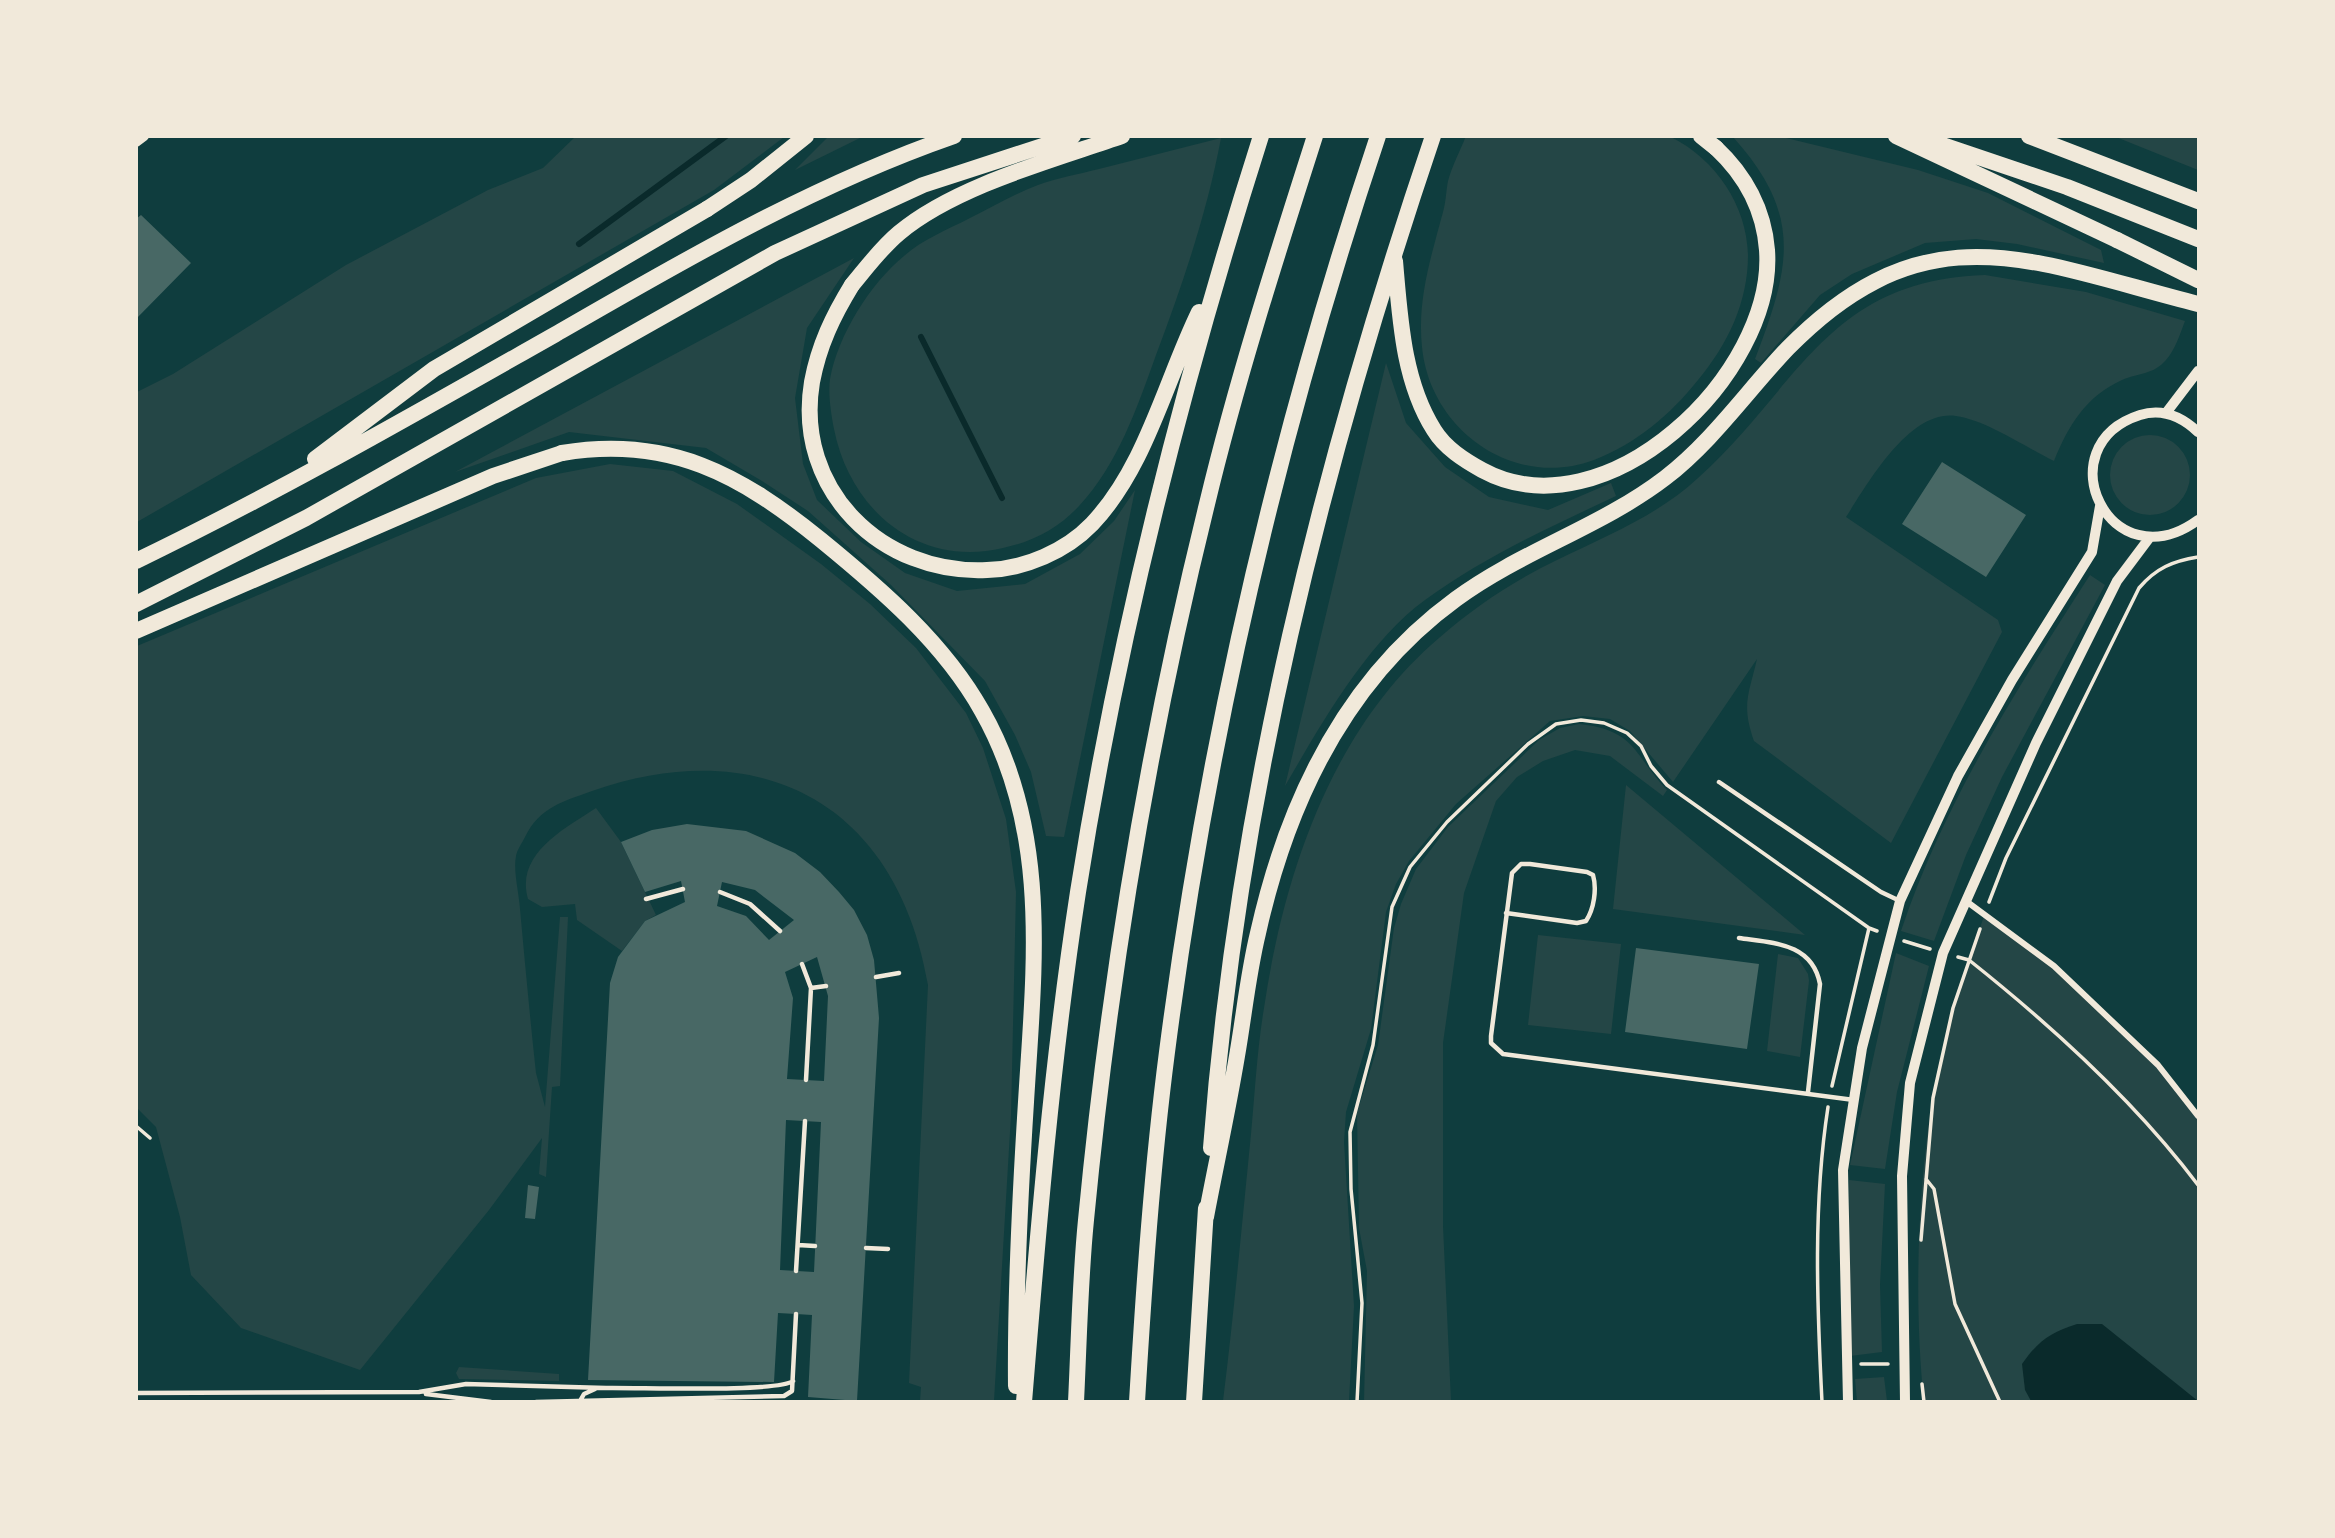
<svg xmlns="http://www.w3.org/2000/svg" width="2335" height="1538" font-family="Jost,sans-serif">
<rect width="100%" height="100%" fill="#0f3d3e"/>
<path fill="#244646" d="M576,136L784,137L714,190L137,522V392L173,374L346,265L488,190L543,168Z
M1466,136L1671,137C1715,159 1747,205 1748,255C1748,302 1728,344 1698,380C1671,414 1636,444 1594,460C1514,490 1430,430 1422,347C1417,300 1431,257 1443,212C1446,202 1446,191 1448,181C1452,166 1460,151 1466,136Z
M828,137H862L795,170Z
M1733,137H1782L1918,170L1988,193L2101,250L2104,263L2017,244L1976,239L1925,243L1852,274L1820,295L1761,363L1755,359C1790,267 1804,216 1733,137Z
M2116,137H2195L2198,139V170Z
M1221,138C1207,213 1183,283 1156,355C1137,408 1118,464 1079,506C1059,528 1032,542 1003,548C918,568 850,510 834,429C831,414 828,394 830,379C838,335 870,284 904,256C923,239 947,230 970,218C992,207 1014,194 1038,185C1057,178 1079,174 1099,169C1140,159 1180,148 1221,138Z
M854,258L807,328L795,398L803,464L817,500L861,542L905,573L957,591L1025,584L1080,554L1114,521L1135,490L1064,837L1046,836L1031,772L1015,735L985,681L891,585L808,511L762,481L706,448L569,432L455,472Z
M1985,275L2086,292L2185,321C2180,334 2175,350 2166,360C2153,375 2138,373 2122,380C2086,396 2068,426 2054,461C2027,448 1986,420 1956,416C1909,409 1867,485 1846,517L1998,620L2002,632L1891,843L1754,741C1741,704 1749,694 1757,659L1673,782L1630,731L1610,719L1583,716L1550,721L1456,804L1409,861L1396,884L1386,912L1371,1029L1346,1112L1344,1142L1354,1306L1349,1401H1223C1234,1313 1242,1223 1251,1134C1255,1092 1257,1050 1264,1008C1284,873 1332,729 1439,638C1474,607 1515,580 1557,560C1606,536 1657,516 1698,478C1799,387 1827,280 1985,275Z
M1386,363L1406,423L1445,467L1489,497L1548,510L1611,483L1616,496C1550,527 1484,557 1425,600C1367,642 1320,726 1285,786Z
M2110 475a40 40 0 1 1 80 0a40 40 0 1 1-80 0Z
M610,464L673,471L737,504L821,564L870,604L916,648L966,713L983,748L1006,819L1016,892L1011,1115L994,1401H920L921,1387L909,1383L928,985C897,804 762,732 592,791C562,802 540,807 525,837C522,843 517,850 516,856C513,871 519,893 520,909C525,964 530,1018 536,1073L545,1107L560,917H568L560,1086L552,1087L546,1177L539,1174L542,1138L489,1210L360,1370L241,1328L191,1275L180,1217L156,1127L137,1108V646L536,478Z
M2090,575L2105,585L2002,777L1966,855L1934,941L1901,931C1944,802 2017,689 2090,575Z
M1579,724C1636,730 1633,754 1667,790L1663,796L1610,756L1575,750L1543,761L1517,777L1496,801L1464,893L1443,1043V1226L1451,1401L1364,1402L1367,1271L1359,1228L1357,1113L1378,1045L1394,928L1401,904L1416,869L1448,827L1539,740L1560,728Z
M1626,785L1805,935L1613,909Z
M596,808L621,842L656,915L645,921L622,951L577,920L575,904L542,907L528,899C515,854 564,829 596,808Z
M1984,916L2054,966L2158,1065L2198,1116V1401L1924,1402C1914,1308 1917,1190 1933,1097C1944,1035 1964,976 1984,916Z
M1538,935L1621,944L1611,1034L1528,1025Z
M1896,953L1929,966L1897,1092L1885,1169L1850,1165Z
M1778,954L1798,958L1808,974L1809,981L1800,1057L1767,1051Z
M1849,1180L1885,1184L1880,1285L1882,1352L1850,1356Z
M459,1367L559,1374V1381L459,1379L456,1373Z
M1884,1377L1887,1401H1857L1855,1379Z"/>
<path fill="#0a2a2b" d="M2077,1324H2102L2198,1401H2031L2025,1390L2022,1364C2038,1341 2051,1332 2077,1324Z"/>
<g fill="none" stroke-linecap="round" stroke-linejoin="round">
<path stroke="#0a2a2b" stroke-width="6" d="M579,244L726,136
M921,337L1002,498"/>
</g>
<path fill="#486865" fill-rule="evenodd" d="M141,215L191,263L136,319V219Z
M1942,462L2026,515L1986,577L1902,524Z
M687,824L746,831L795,853L820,872L839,892L854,910L867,935L874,960L879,1018L857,1401L808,1397L812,1315L796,1314L778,1313L774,1382L588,1380L610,983L618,957L645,921L685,902L681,881L645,892L621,842L652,830ZM722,882L755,890L794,920L769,940L746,916L717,906ZM817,957L828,996L824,1081L787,1079L793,998L785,972ZM786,1120L821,1122L814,1272L780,1270Z
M1636,948L1759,964L1747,1049L1625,1032Z
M528,1185L539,1187L535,1219L525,1218Z"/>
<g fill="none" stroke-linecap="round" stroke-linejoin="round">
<path stroke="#f1e9da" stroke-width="3.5" d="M1989,902L2006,858L2139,588C2156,568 2173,561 2198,557
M1904,941L1930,949
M1958,957L1969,960C2052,1026 2134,1100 2198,1185
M1832,1086L1869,928L1877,931
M136,1126L150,1138
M1926,1179L1934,1189L1955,1304L2000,1402
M1921,1240L1933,1098L1953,1008L1980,929
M1861,1364H1888
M1922,1384L1924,1402
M1357,1402L1362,1303L1351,1189L1350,1132L1373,1045L1392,907L1410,867L1447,822L1528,744L1556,724L1581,720L1604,723L1627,733L1641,746L1651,766L1667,785L1869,928
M1822,1402C1817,1304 1813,1204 1828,1107"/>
<path stroke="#f1e9da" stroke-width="4.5" d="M1719,782L1881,892L1900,901
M720,892L750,904L780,931
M646,899L683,889
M1506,913L1577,923L1586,921C1594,909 1597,889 1593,875L1587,872L1530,864H1521L1512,873L1491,1036V1043L1503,1054L1854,1100
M1739,938C1774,943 1812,943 1820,984L1808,1092
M802,964L811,988
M876,977L899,973
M806,1080L811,988L826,986
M798,1245L815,1246
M866,1248L888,1249
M796,1271L805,1121
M603,1388C635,1387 775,1393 793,1381
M136,1393L419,1392L466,1384L606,1388
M426,1394L491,1402
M580,1401L584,1394L595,1389
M536,1402L784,1396L792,1391L796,1314"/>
<path stroke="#f1e9da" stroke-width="6" d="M1966,901L2054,966L2158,1065L2198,1116"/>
<path stroke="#f1e9da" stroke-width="10" d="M136,142L144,136
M2166,413L2198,371
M2198,432C2182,417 2162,408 2140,415C2044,446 2110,584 2198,520
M1848,1402L1843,1170L1862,1048L1900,901L1958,776L2012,680L2092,552L2100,506
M1905,1402L1902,1176L1910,1083L1943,953L2036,743L2117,581L2150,537"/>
<path stroke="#f1e9da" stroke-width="16" d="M707,209L751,180L806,136
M2117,240L2198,280
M1395,261C1400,318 1403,381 1434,430C1445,448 1464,460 1482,470C1605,537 1776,374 1767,250C1764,210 1745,175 1716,148
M852,285C833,316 819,345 812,382C794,490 882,575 987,570C1025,569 1066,551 1092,524C1146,467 1165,382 1199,312
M562,453C669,435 741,475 821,540C881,589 944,643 982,711C1051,832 1034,969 1026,1102C1020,1197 1015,1291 1016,1386
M1211,1148C1237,802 1322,464 1433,136
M1206,1217C1216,1164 1228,1110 1237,1056C1244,1016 1248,974 1258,933C1287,803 1346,679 1456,599C1521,551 1601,527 1665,478C1713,441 1747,391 1788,348C1928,206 2032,262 2198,304
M1024,1402C1038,1231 1052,1061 1078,892C1118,636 1182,384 1261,136
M1194,1402L1206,1208"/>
<path stroke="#f1e9da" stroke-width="16" d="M1701,136L1716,148
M1896,136L2117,240
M1916,136L2067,187L2198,239
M2029,136L2198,201
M852,285C867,267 881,248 899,233C955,186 1053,160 1122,136
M315,459L434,369L707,209
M136,561C279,492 418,412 556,334C684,260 813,185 954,136
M136,604L306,518L775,253L923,185L1073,136
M136,631L493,476L562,453
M1076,1402C1079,1341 1080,1280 1086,1220C1109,980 1149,738 1207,504C1237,379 1276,258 1315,136
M1137,1402C1144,1285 1152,1168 1167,1052C1207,741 1278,434 1378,136"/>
</g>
<rect width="2335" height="1538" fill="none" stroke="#f1e9da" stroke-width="276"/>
</svg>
